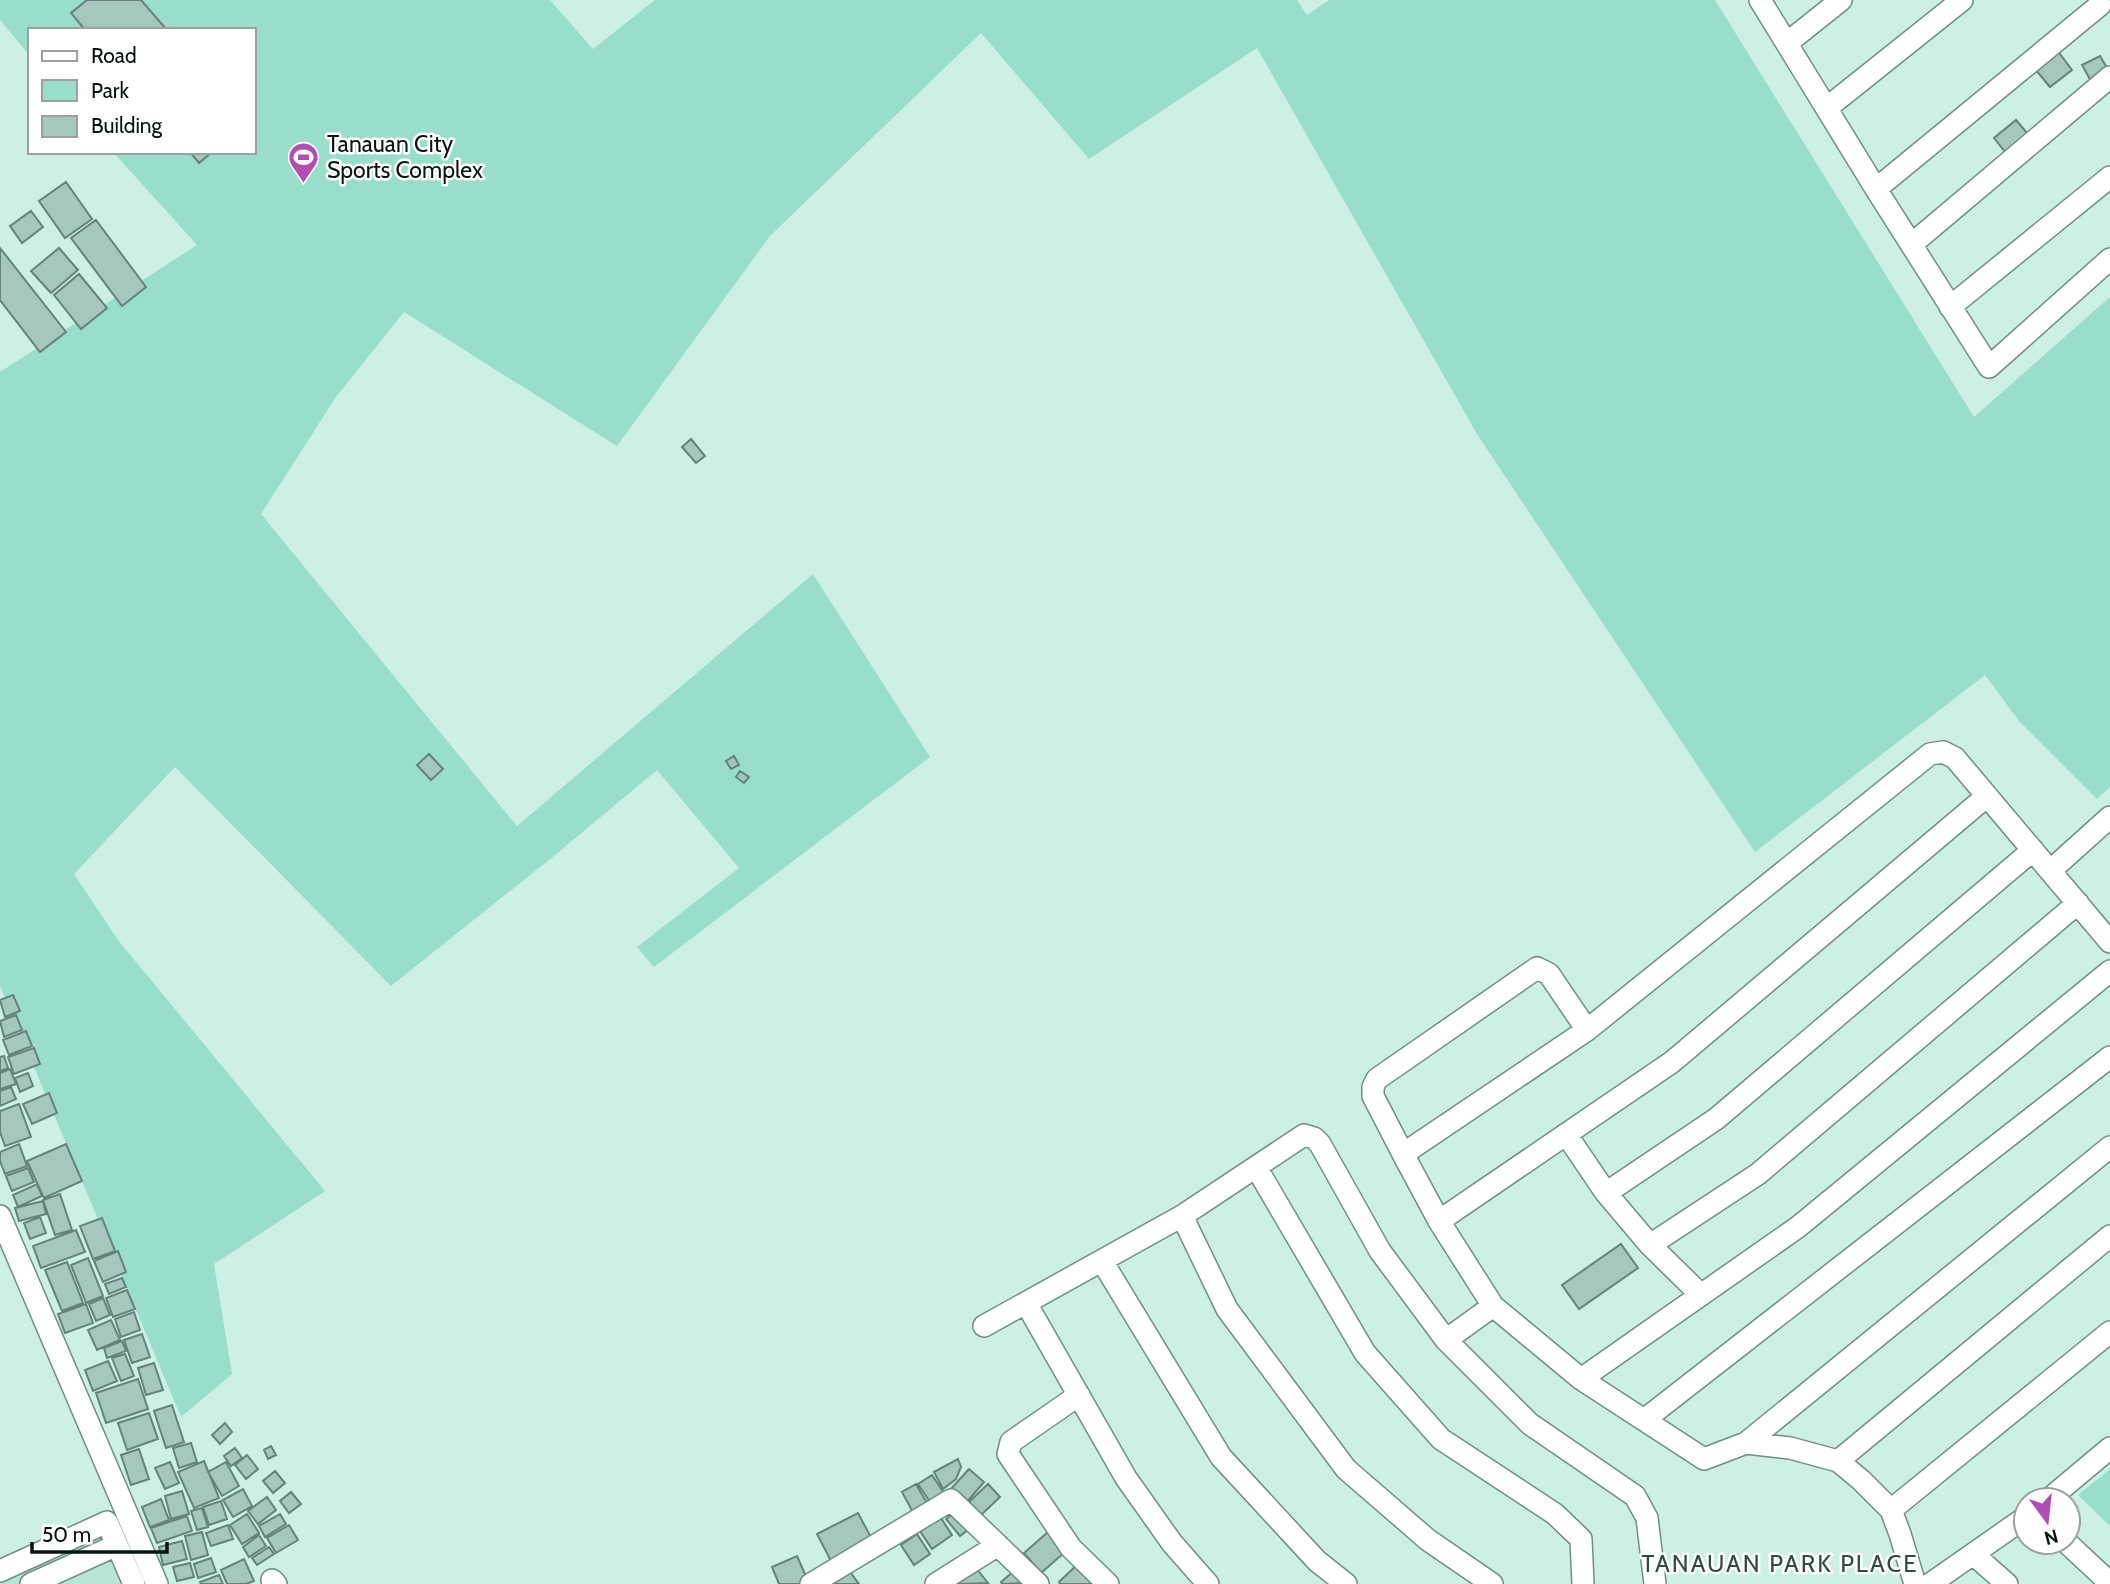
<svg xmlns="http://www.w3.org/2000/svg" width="2110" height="1584" font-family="Cabin,sans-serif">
<rect width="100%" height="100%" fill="#cdf0e5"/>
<path fill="#b9e5d8" d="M128,1506L160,1584H0V1566Z"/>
<path fill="#99decb" d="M0,0H550L593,49L655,0H1297L1307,15L1329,0H1715L1974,417L2110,297V787L2097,799L2019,721L1985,675L1755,852L1477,434L1257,48L1089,159L981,33L770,236L617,446L404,312L336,397L261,514L517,826L813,574L930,757L654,967L637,947L739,868L657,770L549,860L391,986L175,767L74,874L118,940L325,1191L214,1264L232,1374L181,1417L0,986V372L197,245L113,152H254V30H30V56L0,20Z
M2110,1469V1526L2078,1495Z"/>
<path fill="#a5c7bd" stroke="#64847b" stroke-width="2" d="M87,0H141L167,30H85L71,13Z
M2057,50L2072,70L2050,87L2034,68Z
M2100,56L2109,71L2091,81L2082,65Z
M2016,120L2033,140L2010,158L1994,138Z
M190,152H212L199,163Z
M66,182L92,219L65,238L39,201Z
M31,211L43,227L22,243L10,226Z
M96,220L146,287L122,306L71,238Z
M0,248L66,332L40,352L0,300Z
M59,248L78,270L51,293L31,271Z
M79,274L107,308L81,329L54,295Z
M691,439L705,456L696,463L682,447Z
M429,754L443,769L431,780L417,765Z
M734,756L739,765L731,769L726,761Z
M740,771L749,777L744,783L736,777Z
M13,995L20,1011L5,1017L0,1000Z
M16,1015L22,1030L4,1037L0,1021Z
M26,1031L32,1046L9,1055L3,1040Z
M34,1048L40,1064L14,1074L8,1057Z
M4,1056L8,1068L0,1071V1057Z
M10,1069L16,1084L0,1089V1073Z
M28,1073L33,1086L20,1092L15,1078Z
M11,1087L16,1099L0,1106V1091Z
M49,1093L57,1113L32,1124L23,1104Z
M19,1104L31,1137L5,1146L0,1132V1111Z
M19,1144L27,1166L5,1174L0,1161V1152Z
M66,1144L82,1181L44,1198L27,1161Z
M28,1168L34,1182L12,1191L6,1176Z
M37,1184L42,1196L18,1207L13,1195Z
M60,1194L72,1230L55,1235L43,1200Z
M43,1201L46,1214L19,1221L15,1208Z
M40,1217L46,1233L30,1239L24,1223Z
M102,1218L115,1251L93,1259L80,1226Z
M76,1230L85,1252L41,1268L33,1246Z
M1621,1244L1638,1268L1579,1309L1562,1285Z
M118,1251L126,1272L103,1282L94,1261Z
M88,1258L103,1296L86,1303L71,1265Z
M67,1262L83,1303L62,1311L45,1270Z
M122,1278L126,1287L109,1294L105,1284Z
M127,1290L135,1309L113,1317L106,1298Z
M103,1298L110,1315L96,1321L89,1304Z
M86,1304L93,1323L65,1333L58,1314Z
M134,1312L140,1330L121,1337L115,1319Z
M111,1320L120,1340L97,1350L88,1330Z
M142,1334L150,1357L132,1363L124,1340Z
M122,1341L126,1351L107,1358L104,1348Z
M125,1354L134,1376L121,1381L112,1358Z
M108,1361L117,1381L93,1391L85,1370Z
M154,1363L163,1390L146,1395L138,1368Z
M138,1379L148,1409L106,1423L96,1393Z
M172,1405L184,1442L166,1448L154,1411Z
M149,1413L158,1439L127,1450L118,1423Z
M225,1423L232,1432L220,1444L212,1435Z
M191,1443L197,1462L179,1468L173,1448Z
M271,1446L276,1455L268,1459L264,1450Z
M235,1448L242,1458L231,1466L224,1456Z
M139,1449L149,1479L131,1485L121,1455Z
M247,1455L258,1469L246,1479L235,1465Z
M958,1459L961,1467L956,1479L943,1489L934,1472Z
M204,1461L219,1498L194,1508L178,1472Z
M170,1462L179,1483L165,1489L155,1468Z
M226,1462L239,1486L222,1496L208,1472Z
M969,1469L984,1482L966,1503L950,1490Z
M275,1471L285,1483L273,1493L263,1481Z
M932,1475L946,1496L932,1505L918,1484Z
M916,1484L931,1510L916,1518L902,1492Z
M988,1484L1000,1497L981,1515L969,1502Z
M243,1489L252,1506L233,1517L223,1500Z
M182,1491L189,1514L171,1519L165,1496Z
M291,1492L301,1504L289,1513L280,1501Z
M267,1497L276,1510L258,1524L248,1511Z
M161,1499L169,1520L150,1527L142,1507Z
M221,1501L227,1519L209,1525L203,1507Z
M202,1508L208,1527L197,1530L191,1511Z
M955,1512L969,1529L960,1536L946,1519Z
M858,1513L874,1543L833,1565L817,1534Z
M247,1514L259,1533L242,1544L230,1525Z
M280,1514L286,1524L265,1537L259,1526Z
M939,1515L952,1535L932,1549L918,1528Z
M187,1516L192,1531L157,1543L151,1528Z
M228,1525L233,1539L211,1546L206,1533Z
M289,1525L298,1540L276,1553L267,1538Z
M202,1532L208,1555L191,1560L185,1536Z
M1048,1532L1065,1552L1041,1573L1024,1553Z
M917,1534L930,1554L914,1565L901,1545Z
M259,1535L266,1546L249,1557L243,1547Z
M182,1541L187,1559L163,1565L159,1547Z
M269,1547L274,1554L257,1565L252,1558Z
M797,1556L808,1581L800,1584H779L772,1567Z
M211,1558L216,1572L198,1578L194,1564Z
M244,1559L254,1581L246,1584H227L221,1570Z
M1081,1561L1097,1584H1060L1059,1582Z
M190,1563L194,1577L177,1581L173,1567Z
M976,1568L988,1583L960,1584L959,1583Z
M848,1569L859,1584H833L831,1581Z
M1014,1571L1023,1583L1002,1584L1001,1582Z
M219,1575L223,1584H201L200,1582Z"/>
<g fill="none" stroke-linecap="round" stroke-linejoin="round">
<defs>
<path id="street" d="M1760,0L1876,189L1989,367L2110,259
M1787,43L1841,0
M1828,107L1962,0
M1876,189L2100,5
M1912,244L2110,77
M1950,307L2110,177
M2050,871L2110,817
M1566,1134L1606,1193L1716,1119L2033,850
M1403,1154L1373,1096V1087L1377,1079L1537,968L1549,974L1587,1030
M1256,1167L1365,1353L1441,1439L1555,1514L1581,1539L1583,1584
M1606,1193L1650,1245L1758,1174L2078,903
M0,1216L157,1584
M1182,1216L1227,1309L1346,1469L1428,1540L1492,1584
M1439,1221L1672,1062L1987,796
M1650,1245L1701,1295
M1102,1261L1221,1457L1317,1561L1346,1584
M1026,1303L1126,1478L1172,1543L1208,1584
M1493,1306L1439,1221L1403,1154L1587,1030L1930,754L1943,752L1955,758L2110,942
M984,1326L1182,1216L1304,1135L1314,1138L1320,1144L1380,1251L1446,1340L1530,1424L1635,1496L1647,1518L1655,1584
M1446,1340L1493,1306L1581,1379L1704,1459L1746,1443L1790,1448L1838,1461L1861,1480L1891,1510L1900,1534L1915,1584
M1581,1379L1798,1227L2110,971
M1079,1395L1011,1442L1008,1454L1071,1548L1108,1584
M1644,1420L2110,1057
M1746,1443L2110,1147
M1838,1461L2110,1236
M2048,1500L2110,1448
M1891,1510L2110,1332
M2066,1542L2110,1583
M0,1571L107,1522L134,1584
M272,1580L276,1584
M31,1584L117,1545
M811,1584L951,1500L1038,1584
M936,1584L998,1545
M1930,1584L1973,1554
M2007,1584L1973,1554L2026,1517"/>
</defs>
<use href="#street" stroke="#6e8f85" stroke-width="24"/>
<use href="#street" stroke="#fff" stroke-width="21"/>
</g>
<defs>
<symbol id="stadium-pin" viewBox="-11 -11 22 30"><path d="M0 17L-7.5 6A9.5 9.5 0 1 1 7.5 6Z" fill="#b04eb5" stroke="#fff"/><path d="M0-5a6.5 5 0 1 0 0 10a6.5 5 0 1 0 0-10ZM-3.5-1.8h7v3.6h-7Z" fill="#fff"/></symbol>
</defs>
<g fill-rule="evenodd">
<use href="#stadium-pin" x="286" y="140" width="35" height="47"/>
</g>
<g text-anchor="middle" stroke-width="5" stroke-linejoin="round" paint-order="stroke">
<g font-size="23" fill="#071410" stroke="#fff" text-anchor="start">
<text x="327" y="152">Tanauan City<tspan x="327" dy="26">Sports Complex</tspan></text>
</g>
<g font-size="24" letter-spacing="2" fill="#2e4d44" stroke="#fff">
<text x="1780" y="1572">TANAUAN PARK PLACE</text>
</g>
</g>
<rect x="28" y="28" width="228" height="126" fill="#ffffff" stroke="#9ca19f" stroke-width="2"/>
<rect x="42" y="51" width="35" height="10" fill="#ffffff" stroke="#9ca19f" stroke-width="2"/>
<text x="91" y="63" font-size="21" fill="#071410">Road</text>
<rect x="42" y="80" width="35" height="21" fill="#99decb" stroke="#9ca19f" stroke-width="2"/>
<text x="91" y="98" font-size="21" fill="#071410">Park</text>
<rect x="42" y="116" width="35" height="21" fill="#a5c7bd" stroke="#9ca19f" stroke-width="2"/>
<text x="91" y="133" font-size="21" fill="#071410">Building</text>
<g transform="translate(2047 1521) rotate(165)"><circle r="33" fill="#ffffff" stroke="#9ca19f" stroke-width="2"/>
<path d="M0-5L12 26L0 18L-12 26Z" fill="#b04eb5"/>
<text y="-10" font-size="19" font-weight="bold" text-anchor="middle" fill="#071410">N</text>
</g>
<path d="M32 1542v10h135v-10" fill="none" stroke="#071410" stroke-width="3.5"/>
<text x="42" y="1542" font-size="21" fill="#071410" stroke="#ffffff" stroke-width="5" paint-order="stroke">50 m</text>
</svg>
